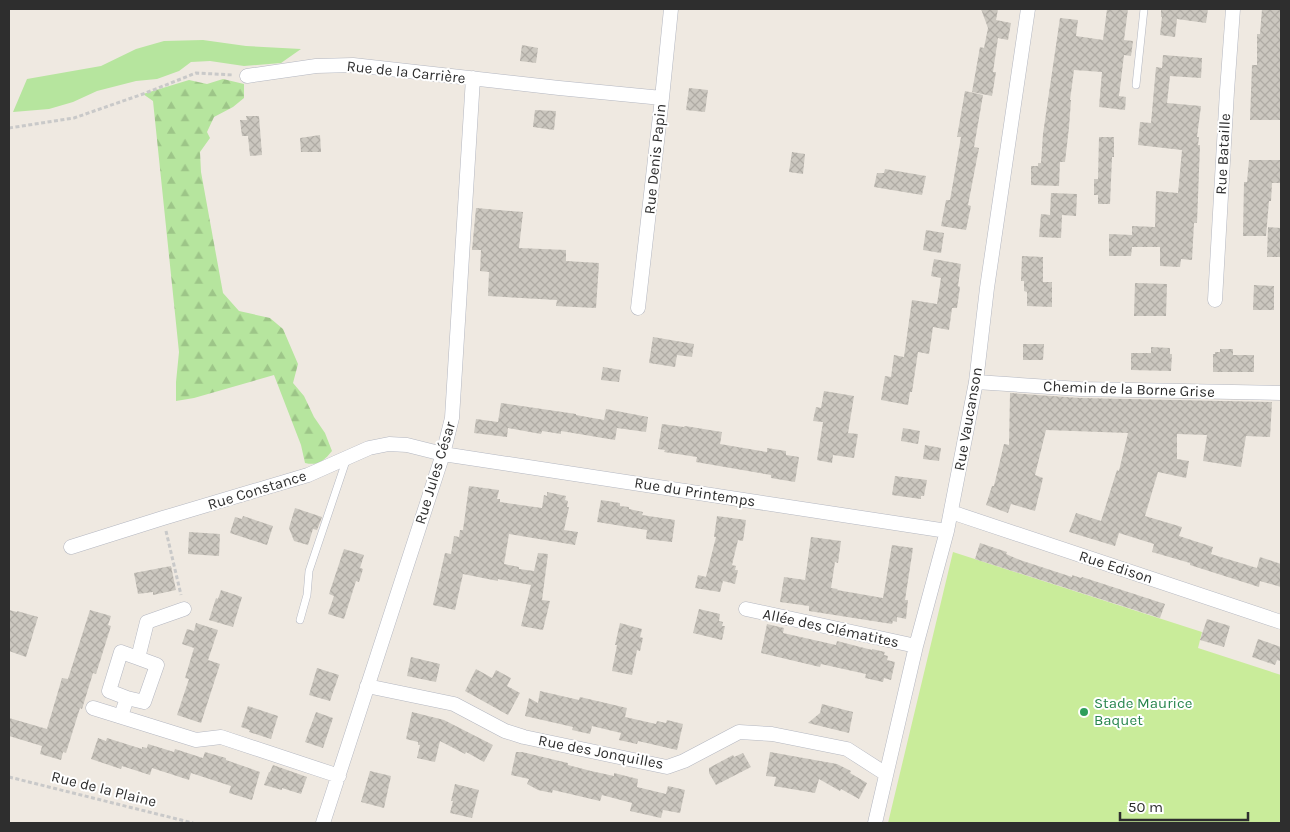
<svg xmlns="http://www.w3.org/2000/svg" width="1290" height="832" font-family="Karla,sans-serif">
<defs>
<pattern id="forest-firs" width="22" height="20" patternUnits="userSpaceOnUse" patternTransform="scale(1.25)"><rect width="22" height="20" fill="#b6e59e"/><path d="M5 1l3.5 6h-7zM16 11l3.5 6h-7z" fill="#9dc588"/></pattern>
<pattern id="building-cross-hatch" width="8" height="8" patternUnits="userSpaceOnUse" patternTransform="scale(1.25)"><rect width="8" height="8" fill="#cbc7bf"/><path d="M0 0l8 8M0 8l8-8" fill="none" stroke="#afaba4"/></pattern>
</defs>
<rect width="100%" height="100%" fill="#efe9e1"/>
<path fill="#b6e59e" d="M203,40L246,46L301,49L281,63L244,66L210,61L191,62L179,71L157,79L136,81L97,91L73,102L49,109L13,112L27,79L101,66L136,49L164,41Z"/>
<path fill="url(#forest-firs)" d="M223,79L244,84V98L233,107L214,117L207,132L210,138L200,152L201,172L223,293L239,311L270,318L283,329L298,364L293,383L304,396L314,417L325,433L332,451C324,461 318,466 305,463L301,445L274,375L194,398L176,401V382L179,352L153,101L143,94L189,80L207,84Z"/>
<path fill="#c9ec9a" d="M953,552L1202,632L1198,648L1281,675V823H888Z"/>
<path fill="url(#building-cross-hatch)" d="M981,9H998L996,20L1011,23L1008,40L998,38L993,72H996L992,96L972,92L980,47L984,48L988,28Z
M1107,9H1128L1124,40L1133,41L1131,56L1124,55L1119,96L1126,97L1125,110L1099,107L1102,72L1074,70L1070,100H1071L1069,127L1065,162H1060L1059,186L1031,185V166H1038V163H1041L1043,134L1060,18L1078,20L1076,36L1103,40Z
M1161,9H1208L1206,23L1177,19L1175,37L1160,35L1162,17H1161Z
M1262,9H1281V120H1250L1252,65H1257V34H1260Z
M522,45L538,48L536,63L520,61Z
M1163,55L1202,58L1201,78L1170,76L1167,103L1201,106L1197,137H1199L1198,145H1200L1197,223H1194L1192,260L1181,259L1180,267L1160,266V247H1132L1131,256H1109V234L1132,235V226L1155,227L1156,191L1178,193L1182,150L1138,145L1140,122L1151,123L1156,67L1162,68Z
M689,88L708,90L705,112L686,110Z
M965,91L983,95L974,147L979,148L968,205L971,206L966,230L941,226L946,200H950L961,137H957Z
M535,110L556,111L554,130L533,127Z
M246,116H259L262,155L250,156L248,136H242L240,120H247Z
M320,135L321,152H301L300,138Z
M1099,137H1114V157H1112L1110,204H1098V195H1094V179H1098Z
M792,152L805,154L803,174L789,172Z
M1249,160H1281V183H1272L1271,201H1269L1266,236H1243L1244,182H1247Z
M885,169L926,176L922,195L874,187L877,173H884Z
M1051,193L1077,194L1076,216L1062,215L1061,238L1039,237L1041,214L1050,215Z
M476,208L523,212L519,248L566,250V261L599,263L596,308L556,306L557,300L488,296L489,272L480,271L481,250H472Z
M1268,227L1281,228V257H1267Z
M926,230L944,233L941,253L923,250Z
M1022,256L1043,257V282H1052V307L1027,306V292L1024,291V281H1021Z
M934,259L961,264L958,286L960,287L957,308H952L949,330L933,327L929,354L918,352L912,392H910L908,405L881,400L885,376L891,377L894,355L904,357L912,300L937,304L941,278L931,276Z
M1135,283L1167,284L1166,316H1134Z
M1254,285L1274,286V310H1253Z
M653,337L694,344L692,357L677,355L675,367L649,363Z
M1023,344H1044L1043,360H1023Z
M1151,347L1170,348V354H1172L1171,371L1131,370V353H1151Z
M1220,349H1233V355H1254V372H1213V354H1215V352H1220Z
M603,367L621,370L619,382L601,380Z
M824,391L854,396L848,433L858,434L854,458L833,455L832,463L817,460L823,422L813,421L816,407L821,408Z
M1010,393L1080,398L1272,402L1270,437L1246,436L1241,467L1203,461L1207,435L1177,434V459L1189,461L1186,478L1158,472L1145,516L1182,527L1179,536L1213,547L1211,554L1257,568L1260,557L1281,564V587L1260,581L1259,587L1190,565V563L1152,552L1154,544L1119,533L1115,546L1069,532L1076,513L1101,521L1117,470L1119,471L1128,433L1046,430L1035,475L1043,478L1035,511L1011,504L1008,513L986,505L992,486H994L1004,444L1009,445Z
M501,403L576,414V415L604,420L606,409L648,417L646,432L617,428L615,440L561,431V434L542,431L541,434L508,428L507,437L474,433L476,419L498,422Z
M662,424L684,427L685,426L722,432L720,444L767,452V448L786,451V455L799,457L795,482L771,478V475L696,462L697,457L664,452L665,450L658,449Z
M903,428L920,431L918,444L901,441Z
M925,445L941,448L939,461L923,459Z
M895,476L927,480L924,496H921V499L892,495Z
M469,486L499,490L497,499H500V502L542,508L544,495L547,496V492L566,496L565,500L568,501L567,507H569L564,530L578,532L575,545L509,534L504,564L519,567V569L534,571L538,553L548,554L542,600L550,601L543,630L521,626L531,585L498,579V581L463,574L455,610L433,605L445,553L451,554L454,536L459,537L460,530H463Z
M601,500L620,503V506L629,507V509L643,512L642,515L675,520L672,542L646,539L647,530L597,522Z
M295,508L322,517L317,530L313,529L308,545L294,541L289,528Z
M243,516L273,526L267,545L230,533L235,517L242,519Z
M717,516L746,520L743,541L738,540L732,565L736,566L735,570H738L735,584L723,581L720,592L695,588L698,575L706,577L716,537H714Z
M189,532L220,534L219,556L188,554Z
M811,537L841,541L838,563L835,562L831,588L838,589L837,590L883,598L892,545L913,548L905,600H908L906,619L897,617V622L893,621L892,624L809,611V606L780,602L784,577L805,580Z
M980,543L1007,552L1006,554L1020,560L1072,577V575L1081,578L1082,577L1165,604L1160,618L975,559Z
M344,549L364,555L360,568L363,569L359,582L356,581L344,619L328,614L334,596L329,594Z
M171,566L176,590L153,595V592L138,594L134,573Z
M221,590L242,597L233,627L209,620L216,598L218,599Z
M699,609L720,614L719,621L723,622L722,626H725L722,640L693,633Z
M9,610L17,612V611L38,617L26,657L9,651Z
M90,610L111,616L108,625L111,626L96,674L93,673L82,709L80,708L66,753L63,752L61,760L40,754L42,746L9,736V718L47,729L62,678L68,679Z
M1207,619L1230,626L1224,647L1200,640Z
M196,623L218,630L208,660L220,664L201,723L177,715L189,679L185,678L194,648L182,644L187,629L194,631Z
M620,623L642,629L640,637L643,638L640,651L637,650L632,675L612,671L617,645H615Z
M767,624L784,628L783,633L836,645L837,641L872,650V649L885,652L884,655L888,656L887,660L895,662L891,680L884,678L883,682L865,678L866,674L821,664L820,667L761,653Z
M1258,639L1281,647V661L1277,660L1275,665L1252,657Z
M411,657L440,664L436,682L407,676Z
M317,668L339,675L330,701L309,695Z
M476,669L492,678L496,670L511,678L507,686L520,693L508,715L465,691Z
M540,691L579,700L580,697L627,708L625,717L656,724L657,721L666,723L667,720L683,724L677,750L638,741L637,744L619,740L621,733L592,726L590,734L572,730L573,727L525,716L529,698L538,703Z
M822,704L853,712L849,733L808,723L820,713Z
M248,706L278,716L271,739L249,732L250,730L241,727Z
M316,712L333,718L323,748L305,742Z
M412,712L444,720L493,745L484,762L466,752L465,754L440,741L435,762L417,758L420,745H418V742L406,739Z
M98,738L106,741L107,738L142,749V747L147,748L148,744L174,752L175,749L203,758L205,752L226,758V760L260,772L252,800L229,793L231,786L191,773L189,780L152,768L150,775L122,766L121,769L91,759Z
M516,752H522L568,763V765L591,771L614,776V773L638,779L637,787L666,794L668,786L685,790L680,813L663,810L661,818L630,811L632,803L602,795L600,801L553,790L552,793L538,790L527,784L529,779L511,775Z
M770,752L837,764L851,771L850,773L867,783L859,799L841,789L840,791L819,779L815,793L774,786L776,777L766,776Z
M743,753L751,767L716,785L709,773V768L733,755L734,757Z
M273,765L307,777L301,794L282,788V790L264,785L269,772H270Z
M370,771L391,776L384,808L361,802Z
M455,784L479,790L472,818L450,813L453,801H451Z"/>
<g fill="none" stroke-linecap="round" stroke-linejoin="round">
<defs>
<path id="service" d="M1136,85L1144,9
M300,620L307,595L309,571L347,458"/>
<path id="minor" d="M247,76L316,66L353,65L559,88L662,98
M1215,300L1227,91L1233,9
M638,308L662,98L671,9
M976,382L1080,389L1281,393
M951,512L1281,622
M71,547L163,518L308,475L369,448L389,444L407,445L443,454L947,531
M746,609L916,646
M367,686L454,704L505,731L524,737L667,767L684,761L739,732L772,734L847,749L886,774
M127,698L109,691L121,652L138,658
M93,708L196,740L221,737L339,776
M121,716L127,698L144,702L157,665L138,658L147,622L184,609
M323,823L443,454L452,418L473,78
M875,823L916,646L947,531L976,382L987,288L1028,9"/>
</defs>
<use href="#service" stroke="#b4b7c1" stroke-width="8"/>
<use href="#minor" stroke="#b4b7c1" stroke-width="15"/>
<path stroke="#c9c9c9" stroke-width="3" stroke-dasharray="4 2.5" stroke-linecap="butt" d="M9,128L74,118L143,94L196,73L234,75
M166,531L181,595
M9,777L193,823"/>
<use href="#service" stroke="#fff" stroke-width="7"/>
<use href="#minor" stroke="#fff" stroke-width="14"/>
</g>
<circle fill="#2e9e5b" stroke="#fff" stroke-width="2" cx="1084" cy="712" r="5"/>
<g text-anchor="middle" stroke-width="4" stroke-linejoin="round" paint-order="stroke">
<g font-size="15" fill="#2e2e2e" stroke="#fff">
<text transform="translate(406 72) rotate(6)" y="5">Rue de la Carrière</text>
<text transform="translate(1223 154) rotate(-87)" y="5">Rue Bataille</text>
<text transform="translate(655 159) rotate(-84)" y="5">Rue Denis Papin</text>
<text transform="translate(1129 389) rotate(2)" y="5">Chemin de la Borne Grise</text>
<text transform="translate(968 419) rotate(-80)" y="5">Rue Vaucanson</text>
<text transform="translate(435 473) rotate(-73)" y="5">Rue Jules César</text>
<text transform="translate(257 490) rotate(-17)" y="5">Rue Constance</text>
<text transform="translate(695 492) rotate(9)" y="5">Rue du Printemps</text>
<text transform="translate(1116 567) rotate(18)" y="5">Rue Edison</text>
<text transform="translate(831 628) rotate(12)" y="5">Allée des Clématites</text>
<text transform="translate(601 752) rotate(11)" y="5">Rue des Jonquilles</text>
<text transform="translate(104 789) rotate(14)" y="5">Rue de la Plaine</text>
</g>
<g font-size="15" fill="#27864d" stroke="#fff" text-anchor="start">
<text x="1094" y="708">Stade Maurice<tspan x="1094" dy="17">Baquet</tspan></text>
</g>
</g>
<rect width="1290" height="832" fill="none" stroke="#2e2e2e" stroke-width="20"/>
<path d="M1120 812v8h128v-8" fill="none" stroke="#2e2e2e" stroke-width="2.5"/>
<text x="1128" y="812" font-size="15" fill="#2e2e2e" stroke="#ffffff" stroke-width="4" paint-order="stroke">50 m</text>
</svg>
